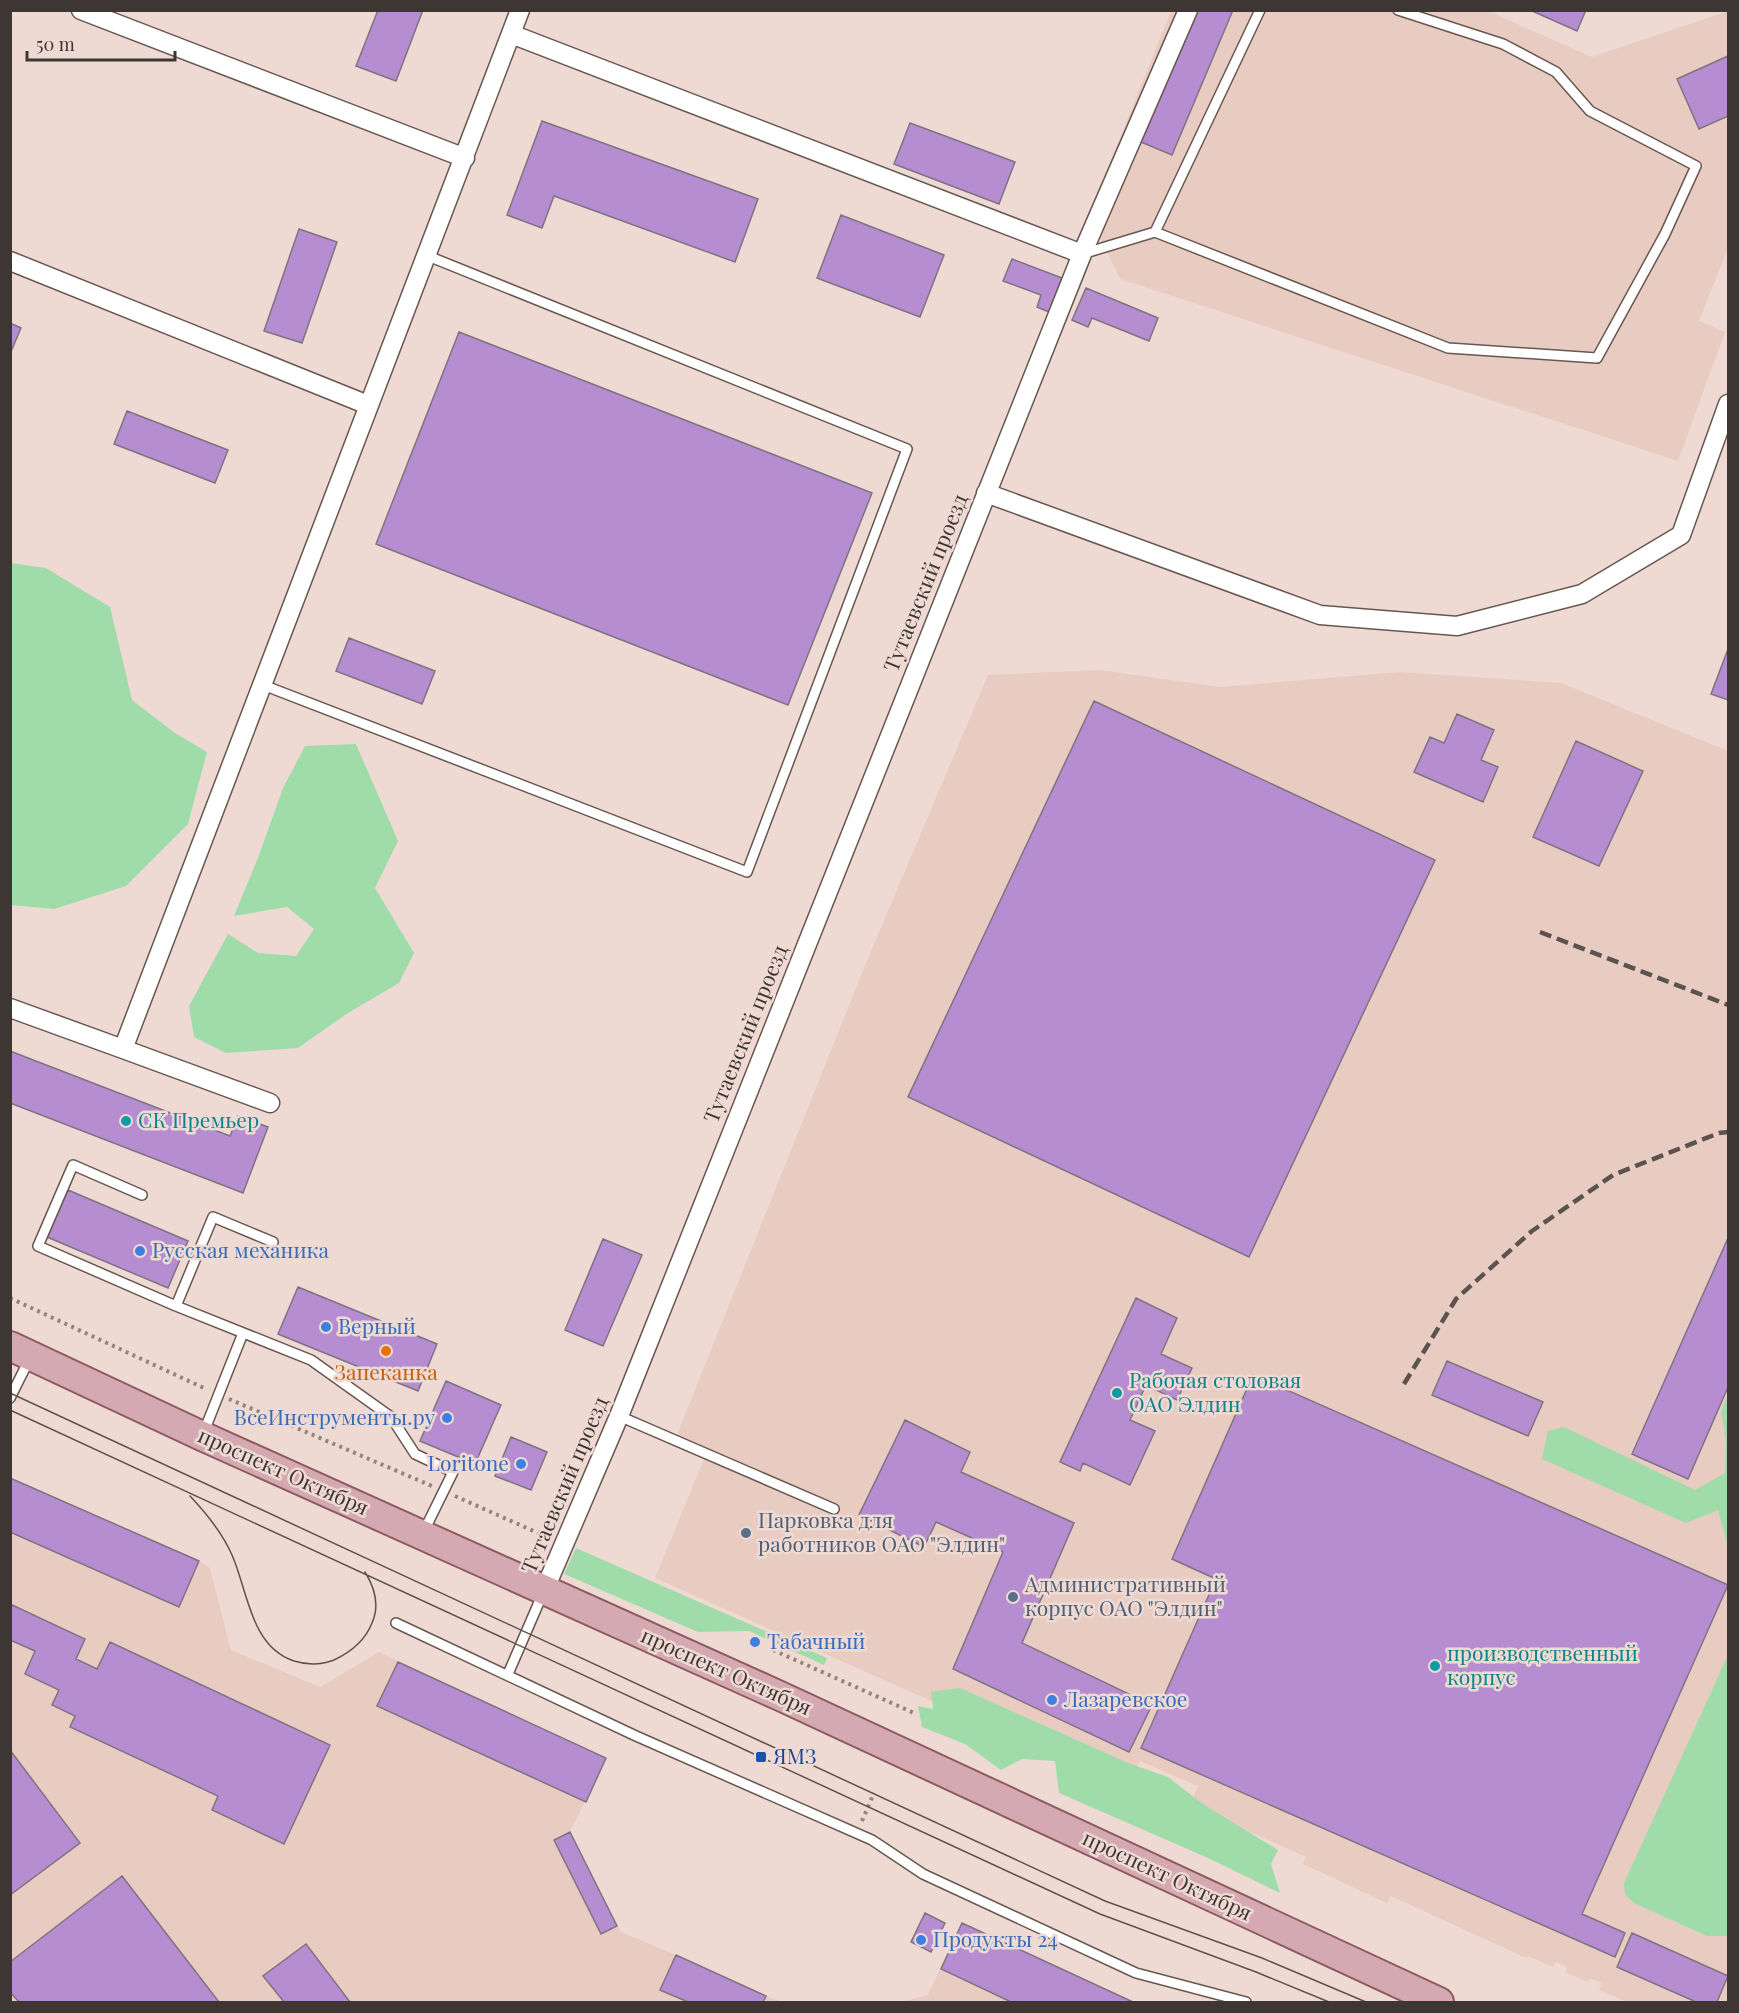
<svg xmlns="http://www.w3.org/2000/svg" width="1739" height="2013" font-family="'Playfair Display',serif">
<rect width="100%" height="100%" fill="#eedad3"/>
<path fill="#e8ccc2" d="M1171,11H1488L1592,57L1728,11V248L1699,321L1725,332L1678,461L1120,279L1089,214Z
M1100,670L1220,687L1400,672L1561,683L1728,751V2002H1627L1599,1990L1602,1983L1590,1978L1588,1982L1566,1973L1567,1967L1556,1962L1553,1967L1528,1956L1526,1958L1391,1896L1387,1903L1303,1864L1306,1857L1190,1805L1198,1786L1140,1761L1133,1776L949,1709L655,1578L704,1459L673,1445L866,963L988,675Z
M10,1478L199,1561L210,1568L231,1650L320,1687L379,1652L606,1758L570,1832L621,1932L676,1955L781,2002H11Z
M962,1923L1133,2002H901L928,1995Z"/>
<path fill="#9fdcaa" d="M10,563L46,568L110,607L132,700L175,733L207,752L188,824L126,886L54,909L11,905Z
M356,744L398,841L375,888L414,953L399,983L348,1013L298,1048L226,1053L194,1037L189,1006L228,934L258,953L296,956L314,929L287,907L234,916L258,858L283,788L305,746Z
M1728,1395V1547L1718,1510L1686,1523L1542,1459L1548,1431L1564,1427L1695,1490L1725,1473L1726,1440L1721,1412Z
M576,1548L827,1658L824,1665L749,1631L698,1632L564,1574Z
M1728,1655V1936H1707L1634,1903L1625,1894L1624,1883Z
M960,1688L1128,1763L1168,1777L1203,1804L1278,1850L1271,1864L1280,1893L1208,1858L1059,1793L1055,1761L1022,1759L1001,1770L965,1744L922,1727L918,1706L933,1709L931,1692Z"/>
<path fill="#b58dd0" stroke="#7d7483" stroke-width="1.5" d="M378,10H423L396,81L356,66Z
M1196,10H1233L1172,155L1141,142Z
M1530,10H1586L1577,31Z
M1728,56V116L1699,129L1677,79Z
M542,121L758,199L735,262L554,196L542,228L507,215Z
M910,123L1015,162L999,204L894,164Z
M841,215L944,255L920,317L817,278Z
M299,229L337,242L302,343L264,331Z
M1012,259L1062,278L1049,312L1037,307L1041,295L1003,281Z
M1086,288L1158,318L1149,341L1092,318L1088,327L1072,320Z
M10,323L21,328L10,354Z
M459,332L872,493L788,705L376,544Z
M127,411L228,450L215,483L114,444Z
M349,638L435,671L422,704L336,671Z
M1728,649V700L1711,694Z
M1094,701L1435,860L1249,1257L908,1097Z
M1457,714L1494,730L1481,760L1498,767L1483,802L1414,772L1430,737L1444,743Z
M1576,741L1643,771L1599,866L1533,837Z
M10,1051L230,1136L238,1116L268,1127L243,1193L10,1103Z
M68,1190L188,1241L168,1288L47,1237Z
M1728,1238V1387L1688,1479L1632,1454Z
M603,1239L642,1255L603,1346L565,1330Z
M298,1287L437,1344L418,1391L278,1334Z
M1136,1298L1177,1318L1161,1354L1192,1368L1177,1400L1146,1385L1130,1420L1155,1431L1130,1485L1083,1463L1080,1471L1060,1462Z
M1447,1361L1543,1402L1528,1436L1432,1395Z
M1253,1375L1728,1585L1582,1914L1625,1933L1615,1957L1141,1748L1216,1579L1172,1559Z
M446,1381L501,1405L475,1464L420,1441Z
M905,1420L970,1452L961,1472L1074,1523L1022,1643L1152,1705L1129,1752L953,1669L1003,1552L936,1522L924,1547L859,1515Z
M511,1437L547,1452L531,1490L495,1476Z
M10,1478L199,1561L179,1607L10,1532Z
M10,1604L85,1639L76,1659L97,1669L110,1642L330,1745L284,1844L212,1810L218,1796L70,1727L75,1716L52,1705L59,1690L25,1674L35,1651L10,1640Z
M398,1662L606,1758L586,1802L377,1706Z
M10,1750L80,1843L10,1895Z
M570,1832L617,1926L601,1934L554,1840Z
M122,1876L219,2002H19L10,1992V1962Z
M925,1913L945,1923L931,1952L911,1942Z
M962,1923L1133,2002H1011L941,1969Z
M1632,1933L1728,1976L1717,2002H1696L1617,1967Z
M306,1944L350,2002H284L263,1976Z
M676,1955L766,1996L763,2002H688L660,1990Z"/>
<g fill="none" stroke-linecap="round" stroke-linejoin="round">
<defs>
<path id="service" d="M1155,232L1260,10
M1082,254L1155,232L1448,348L1597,358L1665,234L1696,166L1590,111L1556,72L1503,44L1398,10
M263,685L747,872L907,449L428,256
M142,1195L73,1165L38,1246L176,1306L311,1360L391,1417L415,1454L453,1472L423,1533
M176,1306L213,1217L273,1242
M10,1398L29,1360
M619,1416L834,1509
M203,1434L243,1333
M396,1623L636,1736L872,1840L923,1874L1136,1973L1246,2002
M508,1674L543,1593"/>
<path id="minor" d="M81,10L465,158
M511,34L1082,254
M10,261L368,405
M986,493L1320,615L1457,626L1582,594L1681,535L1728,404
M10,1008L123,1049L520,10
M123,1049L270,1103
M544,1591L619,1416L1082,254L1188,10"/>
<path id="primary" d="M10,1346L202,1436L780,1696L1439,2002"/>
</defs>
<use href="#service" stroke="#675751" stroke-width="12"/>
<use href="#minor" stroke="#675751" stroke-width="21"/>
<use href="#primary" stroke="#8e5b63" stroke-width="32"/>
<path stroke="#91837e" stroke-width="4" stroke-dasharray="3 4.5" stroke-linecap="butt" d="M10,1298L206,1389
M229,1399L432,1486
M455,1496L547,1537
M773,1650L914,1713
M862,1821L874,1793"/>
<use href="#service" stroke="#fff" stroke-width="9"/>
<use href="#minor" stroke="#fff" stroke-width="18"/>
<use href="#primary" stroke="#d5a9b1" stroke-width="28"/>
<path stroke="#5c524f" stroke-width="1.5" d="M10,1393L1105,1901L1262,1958L1366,2002
M10,1410L1100,1914L1256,1972L1329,2002
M190,1496C207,1514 222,1532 232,1555C248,1591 250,1646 294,1661C307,1665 321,1665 334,1660C351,1652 365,1641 372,1623C380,1605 375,1588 365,1572"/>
<path stroke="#5c524f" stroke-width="4.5" stroke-dasharray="12 6" stroke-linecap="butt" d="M1540,932L1728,1005
M1404,1384L1456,1299L1532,1231L1613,1175L1719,1133L1728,1132"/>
</g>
<g fill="#0f9aa8" stroke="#eedad3" stroke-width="2">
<circle cx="126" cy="1121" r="6"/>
<circle cx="1117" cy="1393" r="6"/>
<circle cx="1435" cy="1666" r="6"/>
</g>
<g fill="#3f7fe0" stroke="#eedad3" stroke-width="2">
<circle cx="140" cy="1251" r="6"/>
<circle cx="326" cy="1327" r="6"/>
<circle cx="447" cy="1418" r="6"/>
<circle cx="521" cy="1464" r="6"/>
<circle cx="755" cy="1642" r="6"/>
<circle cx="1052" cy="1700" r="6"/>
<circle cx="921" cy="1940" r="6"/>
</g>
<circle fill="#e8710a" stroke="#eedad3" stroke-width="2" cx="386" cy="1351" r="6"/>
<g fill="#5c6f8a" stroke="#eedad3" stroke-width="2">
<circle cx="746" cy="1533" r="6"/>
<circle cx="1013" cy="1597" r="6"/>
</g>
<rect fill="#1a4fb4" stroke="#eedad3" stroke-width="2" x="755" y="1751" width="12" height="12" rx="3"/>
<g text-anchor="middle" stroke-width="5" stroke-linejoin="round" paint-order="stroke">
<g font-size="21" fill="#3e3633" stroke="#eedad3">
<text transform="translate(926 583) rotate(-68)" y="7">Тутаевский проезд</text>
<text transform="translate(746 1034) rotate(-68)" y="7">Тутаевский проезд</text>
<text transform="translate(283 1472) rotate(24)" y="7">проспект Октября</text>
<text transform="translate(565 1485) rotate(-67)" y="7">Тутаевский проезд</text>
<text transform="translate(726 1672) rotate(24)" y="7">проспект Октября</text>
<text transform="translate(1167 1876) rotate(25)" y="7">проспект Октября</text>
</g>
<g font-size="21" fill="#0d838f" stroke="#eedad3" text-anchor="start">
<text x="138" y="1128">СК Премьер</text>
<text x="1129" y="1388">Рабочая столовая<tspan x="1129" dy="24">ОАО Элдин</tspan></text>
<text x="1447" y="1661">производственный<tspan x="1447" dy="24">корпус</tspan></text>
</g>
<g font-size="21" fill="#366cbe" stroke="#eedad3" text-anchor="start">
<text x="152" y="1258">Русская механика</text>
<text x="338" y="1334">Верный</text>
<text x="435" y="1425" text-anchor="end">ВсеИнструменты.ру</text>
<text x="509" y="1471" text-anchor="end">Loritone</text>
<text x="767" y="1649">Табачный</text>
<text x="1064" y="1707">Лазаревское</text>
<text x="933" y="1947">Продукты 24</text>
</g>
<g font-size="21" fill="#c56008" stroke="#eedad3">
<text x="386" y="1380">Запеканка</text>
</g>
<g font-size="21" fill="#4e5e75" stroke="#eedad3" text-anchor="start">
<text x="758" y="1528">Парковка для<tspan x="758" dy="24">работников ОАО "Элдин"</tspan></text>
<text x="1025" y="1592">Административный<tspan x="1025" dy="24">корпус ОАО "Элдин"</tspan></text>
</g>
<g font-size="21" fill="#164399" stroke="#eedad3" text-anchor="start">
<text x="773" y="1764">ЯМЗ</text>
</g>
</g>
<rect width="1739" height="2013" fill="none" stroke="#3e3633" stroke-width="24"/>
<path d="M27 51v9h148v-9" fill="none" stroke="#3e3633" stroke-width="3"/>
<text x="36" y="51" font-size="18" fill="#3e3633" stroke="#eedad3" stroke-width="4.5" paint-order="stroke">50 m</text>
</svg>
